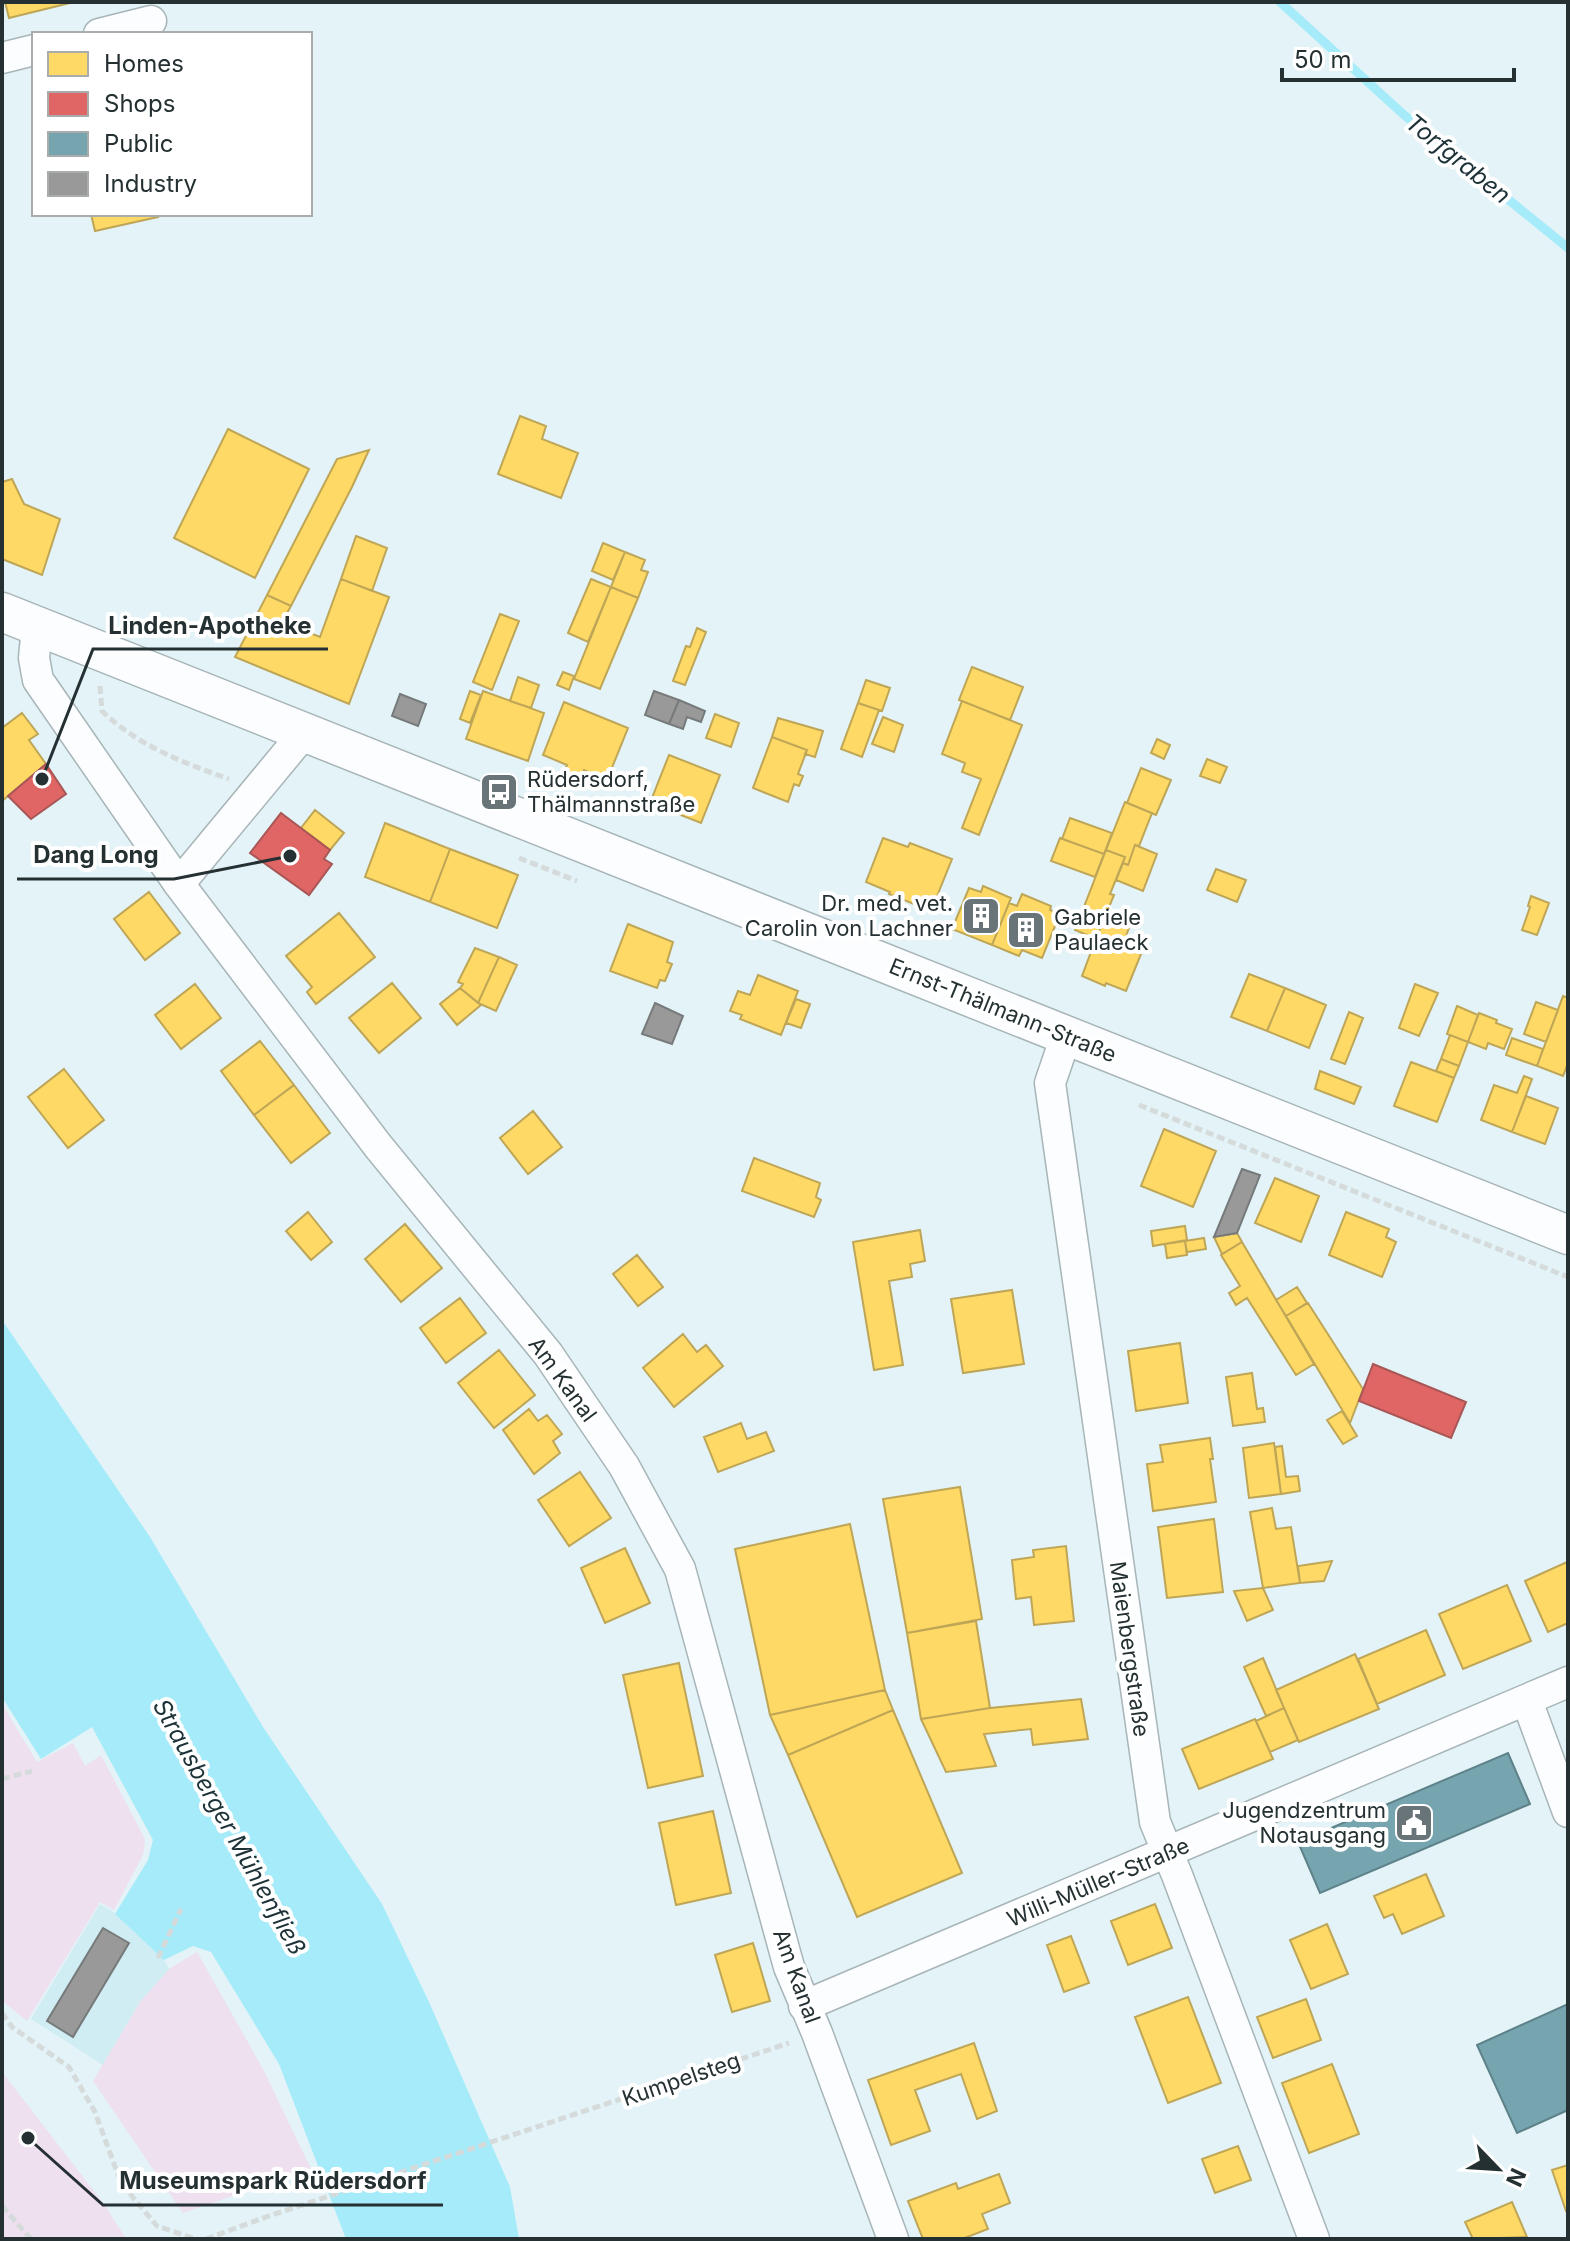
<svg xmlns="http://www.w3.org/2000/svg" width="1570" height="2241" font-family="Inter,sans-serif">
<rect width="100%" height="100%" fill="#e3f3f7"/>
<path fill="#d1edf4" d="M100,1904L112,1911L164,1960L169,1969L140,2002L103,2065L31,2019Z"/>
<path fill="#eee0ee" d="M2,1704L37,1762L73,1743L85,1766L101,1755L145,1839L143,1855L114,1910L100,1902L27,2021L2,2001Z
M197,1952L263,2069L311,2169L183,2213L93,2081L140,2002L169,1969Z
M2,2072L104,2204L125,2237L130,2239H2Z"/>
<path fill="#a5ebfa" d="M2,1320L150,1537L263,1727L382,1904L429,2002L510,2187L519,2239H346L279,2064L211,1952L193,1946L164,1960L115,1914L148,1860L153,1840L92,1727L41,1759L2,1697Z"/>
<path fill="#ffd966" stroke="#bea656" stroke-width="2" d="M5,2H74L9,18Z
M91,214H157L158,217L95,231Z
M520,416L546,426L542,439L578,453L561,498L498,474Z
M228,429L309,469L255,578L174,538Z
M369,450L352,487L291,606L267,595L337,459Z
M12,479L24,504L60,519L42,575L2,559V482Z
M356,536L387,548L372,591L341,579Z
M603,543L625,552L613,580L592,571Z
M625,552L645,560L641,570L648,572L638,598L611,587Z
M341,579L389,597L349,704L235,657L267,595L291,606L282,622L320,637Z
M591,579L611,587L588,642L568,633Z
M611,587L638,598L600,689L574,679Z
M500,614L519,621L492,690L473,682Z
M697,628L706,632L685,685L673,681L686,646L690,647Z
M972,667L1023,687L1010,720L959,700Z
M563,672L574,676L569,690L557,685Z
M518,677L539,685L531,708L510,701Z
M866,680L890,688L882,711L858,703Z
M470,691L481,695L470,723L460,719Z
M483,691L544,713L528,761L466,739Z
M962,701L1022,725L979,835L962,828L981,779L962,772L965,763L942,754Z
M564,702L628,728L607,780L584,770L579,780L563,774L567,765L543,755Z
M858,703L879,710L862,757L841,749Z
M22,713L38,734L29,740L46,764L2,801V728Z
M715,714L739,723L731,747L706,738Z
M883,717L903,725L894,752L872,744Z
M778,718L823,731L815,757L805,754L807,750L772,737Z
M772,737L807,750L798,774L803,776L799,786L794,784L788,802L753,788Z
M1157,739L1170,745L1164,759L1151,753Z
M669,755L720,775L701,823L650,803Z
M1207,759L1227,767L1220,783L1200,776Z
M1141,768L1171,780L1156,815L1127,803Z
M1125,802L1152,813L1139,846L1135,845L1128,865L1123,863L1125,857L1106,850Z
M315,810L344,833L330,850L301,828Z
M1070,818L1112,833L1104,854L1062,839Z
M385,823L450,849L430,902L365,877Z
M883,838L908,847L910,843L952,859L931,911L889,894L890,892L866,882Z
M1060,838L1104,854L1095,877L1051,861Z
M1135,845L1157,854L1143,891L1116,880L1123,863L1128,865Z
M450,849L518,875L497,928L430,902Z
M1106,850L1125,857L1110,894L1114,895L1096,939L1075,930Z
M1216,869L1246,880L1237,902L1207,890Z
M983,886L1011,898L992,945L952,929L969,888L981,892Z
M149,892L180,933L145,960L114,919Z
M1022,894L1051,906L1050,910L1060,914L1042,958L1022,950L1019,956L992,945L1009,903L1017,906Z
M1531,896L1549,903L1537,935L1522,930L1530,907L1528,906Z
M339,913L375,957L316,1004L307,992L312,987L286,956Z
M1105,918L1129,928L1122,946L1097,936Z
M628,924L673,942L667,962L672,964L665,981L660,980L657,988L610,971Z
M1097,936L1141,954L1126,991L1106,983L1105,986L1082,976Z
M475,948L499,957L478,1003L460,988L463,984L458,982Z
M499,957L517,965L496,1011L478,1003Z
M1249,974L1285,988L1267,1031L1231,1017Z
M758,975L798,991L781,1035L740,1019L742,1015L730,1011L738,991L750,995Z
M392,983L421,1018L379,1053L349,1018Z
M195,984L221,1018L181,1049L155,1015Z
M1415,984L1438,993L1419,1036L1399,1028Z
M460,988L481,1005L457,1025L440,1004Z
M1285,988L1326,1005L1309,1048L1267,1031Z
M1563,996L1568,998V1063L1563,1076L1537,1066Z
M796,999L810,1004L801,1028L786,1023Z
M1536,1002L1558,1010L1546,1042L1524,1034Z
M1457,1006L1478,1015L1468,1042L1447,1034Z
M1349,1012L1363,1018L1345,1064L1331,1059Z
M1479,1013L1497,1020L1496,1023L1512,1029L1504,1049L1488,1043L1486,1049L1468,1042Z
M1450,1035L1468,1042L1459,1066L1441,1059Z
M1512,1038L1543,1049L1537,1066L1506,1055Z
M260,1041L294,1085L254,1115L221,1071Z
M1441,1059L1459,1066L1454,1078L1436,1071Z
M1411,1062L1454,1078L1437,1122L1394,1106Z
M64,1069L104,1120L68,1148L28,1097Z
M1320,1071L1361,1087L1354,1104L1315,1089Z
M1524,1076L1532,1079L1512,1132L1481,1120L1494,1085L1517,1093Z
M294,1085L330,1133L291,1163L254,1115Z
M1526,1096L1558,1108L1545,1144L1512,1132Z
M533,1111L562,1147L528,1174L500,1138Z
M1164,1129L1216,1151L1193,1207L1141,1186Z
M754,1158L820,1183L816,1197L821,1200L814,1217L742,1191Z
M1275,1178L1319,1196L1301,1242L1255,1223Z
M308,1212L332,1242L311,1260L286,1231Z
M1346,1212L1389,1229L1386,1237L1396,1242L1382,1277L1329,1255Z
M405,1224L442,1268L401,1302L365,1259Z
M1185,1226L1187,1240L1153,1246L1151,1231Z
M920,1230L925,1261L910,1264L912,1277L889,1281L903,1365L874,1370L853,1242Z
M1237,1233L1242,1242L1222,1254L1214,1237Z
M1204,1238L1206,1249L1187,1252L1185,1241Z
M1185,1241L1187,1255L1167,1258L1165,1244Z
M1242,1242L1314,1364L1296,1375L1247,1298L1236,1305L1229,1293L1240,1286L1221,1255Z
M637,1255L663,1287L638,1306L613,1274Z
M1297,1287L1307,1303L1286,1316L1276,1300Z
M1012,1290L1024,1364L963,1373L951,1299Z
M460,1298L486,1333L446,1363L420,1328Z
M1308,1303L1363,1389L1350,1423L1286,1316Z
M683,1334L697,1352L706,1345L723,1366L674,1407L643,1368Z
M1180,1343L1188,1403L1136,1411L1128,1351Z
M499,1350L535,1395L494,1428L458,1383Z
M1252,1373L1257,1409L1263,1408L1265,1422L1233,1426L1226,1377Z
M529,1409L538,1421L547,1415L562,1434L553,1441L560,1453L534,1474L503,1430Z
M1342,1411L1357,1436L1343,1444L1327,1420Z
M741,1423L747,1439L766,1432L774,1451L718,1472L704,1437Z
M1210,1438L1213,1459H1210L1216,1502L1153,1511L1147,1464L1163,1462L1160,1445Z
M1274,1443L1281,1494L1249,1498L1243,1448Z
M1282,1446L1286,1477L1298,1476L1300,1491L1281,1494L1275,1447Z
M580,1472L611,1518L569,1546L538,1500Z
M960,1487L982,1619L907,1633L883,1499Z
M1272,1508L1276,1529L1291,1527L1300,1583L1263,1588L1250,1512Z
M1214,1519L1223,1592L1167,1598L1158,1527Z
M850,1524L885,1690L770,1715L735,1549Z
M1066,1546L1074,1621L1034,1625L1031,1597L1016,1599L1012,1560L1034,1557L1033,1550Z
M625,1548L650,1603L605,1623L581,1568Z
M1332,1561L1324,1581L1300,1583L1298,1566Z
M1567,1562L1568,1623L1548,1632L1525,1581Z
M1507,1585L1531,1641L1463,1669L1439,1614Z
M1263,1588L1273,1610L1247,1621L1234,1591Z
M976,1621L990,1708L921,1719L907,1633Z
M1426,1630L1445,1675L1377,1704L1358,1659Z
M1355,1654L1379,1709L1299,1742L1276,1690Z
M1263,1658L1284,1708L1266,1716L1244,1667Z
M679,1663L703,1776L648,1788L623,1675Z
M885,1690L893,1710L788,1755L770,1715Z
M1081,1699L1088,1739L1033,1745L1031,1729L984,1734L996,1766L946,1772L921,1719L990,1708Z
M1284,1708L1298,1740L1270,1752L1256,1721Z
M893,1710L962,1873L857,1917L788,1755Z
M1255,1719L1273,1759L1199,1789L1182,1749Z
M713,1811L731,1893L676,1905L659,1823Z
M1426,1874L1444,1916L1402,1934L1393,1914L1384,1918L1374,1896Z
M1155,1904L1172,1948L1128,1965L1111,1921Z
M1327,1924L1348,1974L1311,1989L1290,1940Z
M1071,1936L1089,1983L1064,1992L1047,1945Z
M753,1943L770,2001L732,2012L715,1955Z
M1188,1997L1221,2083L1168,2103L1135,2017Z
M1306,1999L1321,2040L1273,2058L1257,2017Z
M974,2043L997,2111L977,2119L961,2074L915,2090L930,2131L891,2145L868,2080Z
M1332,2064L1359,2134L1309,2153L1282,2083Z
M1238,2146L1251,2180L1215,2193L1202,2159Z
M1568,2165V2210L1566,2211L1552,2170Z
M999,2174L1010,2203L982,2214L988,2229L962,2239H923L908,2201L956,2183L958,2189Z
M1512,2202L1527,2237L1473,2239L1465,2222Z"/>
<path fill="#e06666" stroke="#a85656" stroke-width="2" d="M46,764L66,794L31,819L8,796Z
M281,813L330,850L324,859L332,864L309,895L250,853Z
M1373,1364L1466,1402L1451,1438L1359,1401Z"/>
<path fill="#76a5af" stroke="#5e828a" stroke-width="2" d="M1508,1753L1530,1804L1320,1893L1298,1842Z
M1568,2004V2110L1517,2133L1477,2045Z"/>
<path fill="#999" stroke="#767a7a" stroke-width="2" d="M654,691L679,700L669,724L645,715Z
M400,694L426,704L418,726L392,716Z
M679,700L705,711L701,722L687,717L683,729L669,724Z
M655,1003L683,1016L672,1044L642,1034Z
M1242,1169L1260,1175L1237,1233L1214,1237Z
M103,1928L129,1943L73,2037L47,2021Z"/>
<g fill="none" stroke-linecap="round" stroke-linejoin="round">
<path stroke="#a5ebfa" stroke-width="9" d="M1280,2L1403,114L1568,248"/>
<defs>
<path id="minor" d="M99,34L151,21
M2,58L34,50
M37,627L34,658L38,680L179,884L378,1146L548,1354L624,1466L680,1569L789,1967L817,2033L893,2239
M179,884L304,733
M1066,1036L1050,1083L1155,1822L1177,1875L1314,2239
M1527,1701L1568,1812
M804,2006L1568,1682"/>
<path id="major" d="M2,612L1568,1235"/>
</defs>
<use href="#minor" stroke="#a8b5b8" stroke-width="33"/>
<use href="#major" stroke="#a8b5b8" stroke-width="41"/>
<path stroke="#d5dadb" stroke-width="5" stroke-dasharray="8 4" stroke-linecap="butt" d="M100,686L102,711C137,745 183,763 229,779
M519,858L577,881
M1139,1105L1568,1277
M2,1779L32,1771
M158,1958L181,1909
M2,2013L12,2027L69,2067L95,2112L121,2183L157,2226L196,2239
M2,2206L31,2239
M206,2239L266,2217L789,2043"/>
<use href="#minor" stroke="#fbfdfe" stroke-width="30"/>
<use href="#major" stroke="#fbfdfe" stroke-width="38"/>
</g>
<defs>
<symbol id="bus-square" viewBox="-11 -11 22 22"><rect x="-9" y="-9" width="18" height="18" rx="4" fill="#687477" stroke="#fff"/><path d="M-5-6H5V4H4V6H2V4H-2V6H-4V4H-5ZM-3.5-4V0h7V-4ZM-3.5 1.2v1.5H-2V1.2ZM2 1.2v1.5H3.5V1.2Z" fill="#fff"/></symbol>
<symbol id="building-square" viewBox="-11 -11 22 22"><rect x="-9" y="-9" width="18" height="18" rx="4" fill="#687477" stroke="#fff"/><path d="M-4-6H4V6H1V3H-1V6H-4ZM-2.5-4.3h1.7v1.8h-1.7ZM.8-4.3h1.7v1.8H.8ZM-2.5-1h1.7V.8h-1.7ZM.8-1h1.7V.8H.8Z" fill="#fff"/></symbol>
<symbol id="civic-square" viewBox="-11 -11 22 22"><rect x="-9" y="-9" width="18" height="18" rx="4" fill="#687477" stroke="#fff"/><path d="M-.6-6.5H3V-4.5H.6V-3L4-1V1h2V6H-6V1h2V-1L-.6-3ZM-1.2 2.5V6h2.4V2.5Z" fill="#fff"/></symbol>
</defs>
<g fill-rule="evenodd">
<use href="#bus-square" x="477" y="770" width="44" height="44"/>
<use href="#building-square" x="959" y="894" width="44" height="44"/>
<use href="#building-square" x="1004" y="908" width="44" height="44"/>
<use href="#civic-square" x="1392" y="1801" width="44" height="44"/>
</g>
<g text-anchor="middle" stroke-width="8" stroke-linejoin="round" paint-order="stroke">
<g font-size="22" fill="#253032" stroke="#fff" text-anchor="start">
<text x="527" y="787">Rüdersdorf,<tspan x="527" dy="25">Thälmannstraße</tspan></text>
<text x="953" y="911" text-anchor="end">Dr. med. vet.<tspan x="953" dy="25">Carolin von Lachner</tspan></text>
<text x="1054" y="925">Gabriele<tspan x="1054" dy="25">Paulaeck</tspan></text>
<text x="1386" y="1818" text-anchor="end">Jugendzentrum<tspan x="1386" dy="25">Notausgang</tspan></text>
</g>
<g font-size="22" fill="#253032" stroke="#fff">
<text transform="translate(1003 1010) rotate(22)" y="8">Ernst-Thälmann-Straße</text>
<text transform="translate(563 1379) rotate(54)" y="8">Am Kanal</text>
<text transform="translate(1130 1649) rotate(82)" y="8">Maienbergstraße</text>
<text transform="translate(1098 1882) rotate(-23)" y="8">Willi-Müller-Straße</text>
<text transform="translate(797 1976) rotate(70)" y="8">Am Kanal</text>
<text transform="translate(681 2079) rotate(-19)" y="8">Kumpelsteg</text>
</g>
<g font-size="24" font-style="italic" fill="#1c3237" stroke="#fff">
<text transform="translate(1458 159) rotate(39)" y="8">Torfgraben</text>
<text transform="translate(229 1827) rotate(61)" y="8">Strausberger Mühlenfließ</text>
</g>
</g>
<path fill="none" stroke="#253032" stroke-width="3" d="M42 779L93 649H328M290 856L174 879H17M28 2138L103 2205H443"/>
<g fill="#253032" stroke="#fff" stroke-width="3">
<circle cx="42" cy="779" r="8"/>
<circle cx="290" cy="856" r="8"/>
<circle cx="28" cy="2138" r="8"/>
</g>
<g font-size="24" text-anchor="middle" font-weight="bold" fill="#253032" stroke="#fff" stroke-width="8" stroke-linejoin="round" paint-order="stroke">
<text x="210" y="634">Linden-Apotheke</text>
<text x="96" y="863">Dang Long</text>
<text x="273" y="2189">Museumspark Rüdersdorf</text>
</g>
<rect width="1570" height="2241" fill="none" stroke="#253032" stroke-width="8"/>
<rect x="32" y="32" width="280" height="184" fill="#ffffff" stroke="#a8acad" stroke-width="2"/>
<rect x="48" y="52" width="40" height="24" fill="#ffd966" stroke="#a8acad" stroke-width="2"/>
<text x="104" y="72" font-size="24" fill="#253032">Homes</text>
<rect x="48" y="92" width="40" height="24" fill="#e06666" stroke="#a8acad" stroke-width="2"/>
<text x="104" y="112" font-size="24" fill="#253032">Shops</text>
<rect x="48" y="132" width="40" height="24" fill="#76a5af" stroke="#a8acad" stroke-width="2"/>
<text x="104" y="152" font-size="24" fill="#253032">Public</text>
<rect x="48" y="172" width="40" height="24" fill="#999999" stroke="#a8acad" stroke-width="2"/>
<text x="104" y="192" font-size="24" fill="#253032">Industry</text>
<g transform="translate(1498 2169) rotate(115)" stroke="#ffffff" stroke-width="6" paint-order="stroke">
<path d="M0-6L14 30L0 20L-14 30Z" fill="#253032"/>
<text y="-12" font-size="22" font-weight="bold" text-anchor="middle" fill="#253032">N</text>
</g>
<path d="M1282 68v12h232v-12" fill="none" stroke="#253032" stroke-width="4"/>
<text x="1294" y="68" font-size="24" fill="#253032" stroke="#ffffff" stroke-width="6" paint-order="stroke">50 m</text>
</svg>
